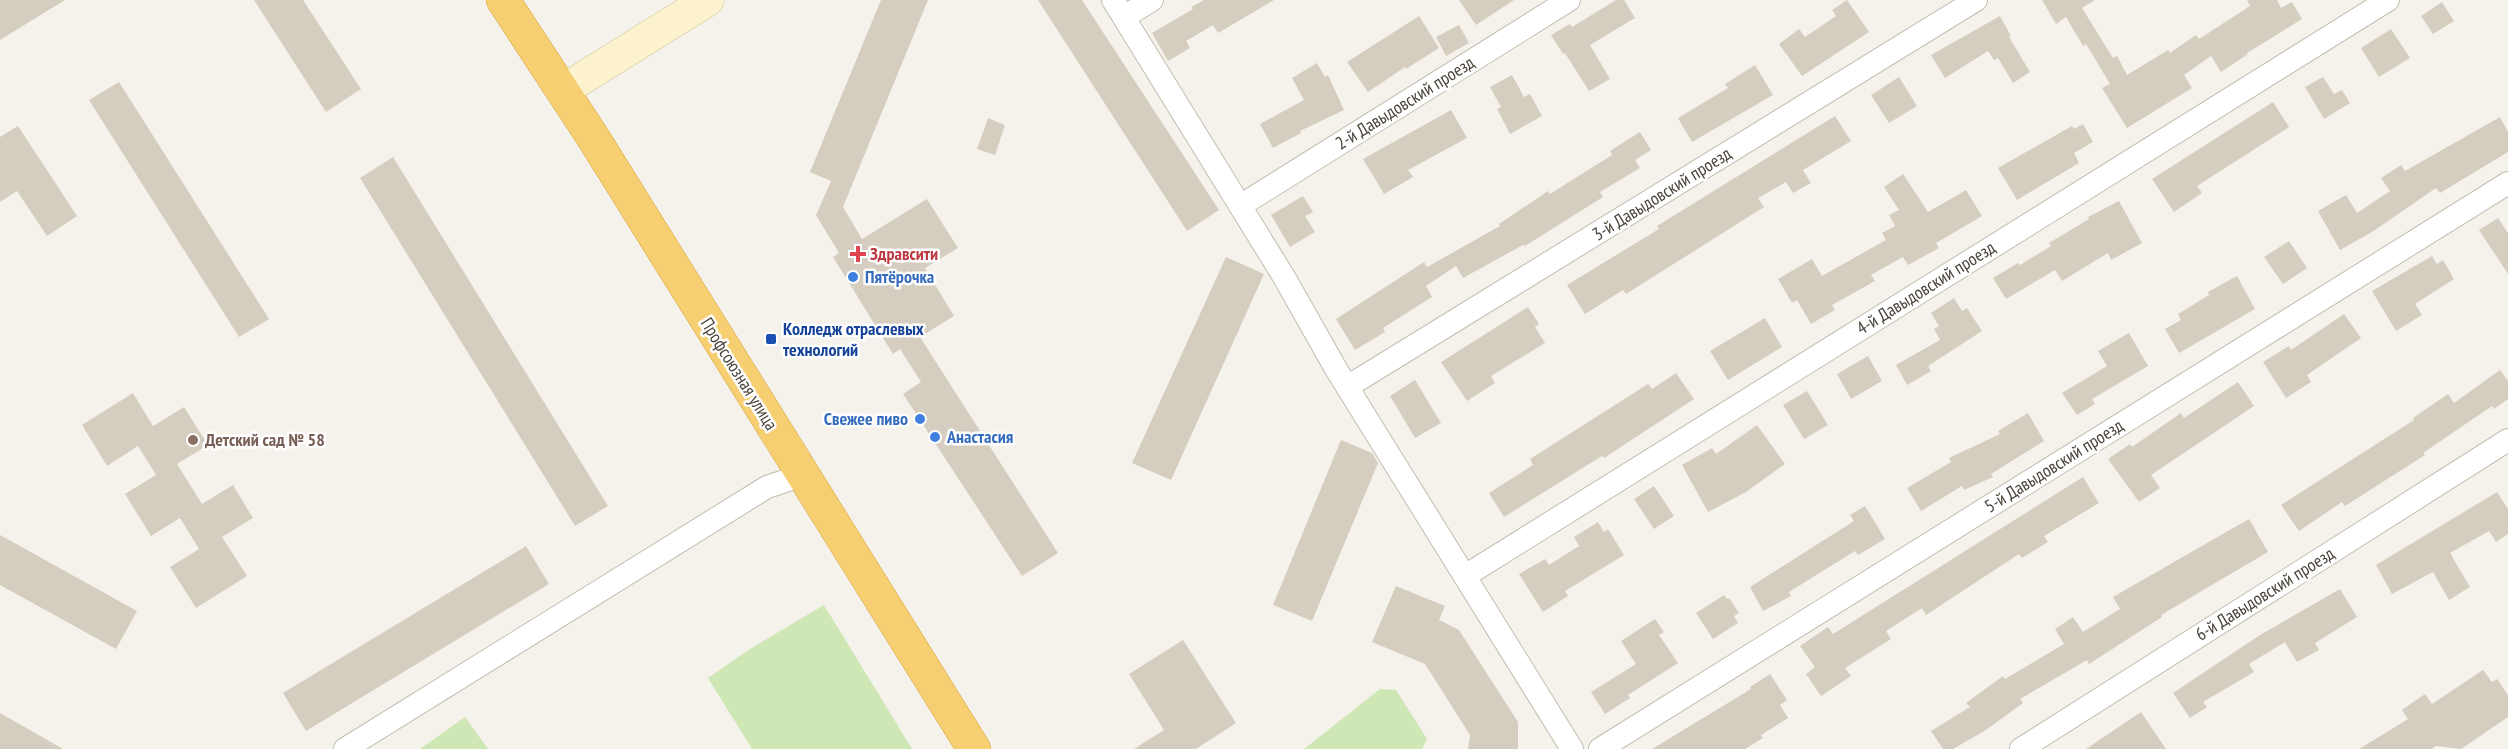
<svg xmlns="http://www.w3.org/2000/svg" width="2508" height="749" font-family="'PT Sans Narrow',sans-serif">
<rect width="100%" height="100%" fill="#f4f2ea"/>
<path fill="#cfe6b5" d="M824,605L912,749H752L708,678L750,649Z
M1380,689L1396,690L1427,739L1422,749H1304Z
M465,717L488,749H420Z"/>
<path fill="#d5cec0" d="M0,0H65L0,40Z
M254,0H303L361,89L326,112Z
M881,0H928L843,207L862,239L927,199L958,248L925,268L954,316L920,337L1058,553L1022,576L903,394L921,382L900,349L893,354L833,257L839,253L816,215L831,181L810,172Z
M1038,0H1082L1219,210L1187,231Z
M1204,0H1274L1218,33L1213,25L1186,41L1190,48L1168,61L1152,33L1193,9L1191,7Z
M1459,0H1514L1476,25Z
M1616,0H1624L1635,18L1590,45L1610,79L1589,91L1565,53L1563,54L1551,35L1570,24L1572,27Z
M1847,0L1869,32L1802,76L1779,44L1799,29L1805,37L1836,16L1832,10Z
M2042,0H2095L2082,8L2113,58L2117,56L2127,75L2168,50L2170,53L2196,35L2199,39L2250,6L2247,0H2277L2281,8L2292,2L2302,19L2247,53L2248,54L2221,72L2211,56L2184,75L2192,88L2127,128L2102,88L2110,84L2086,44L2083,46L2066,17L2056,24Z
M2442,2L2454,21L2433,34L2421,16Z
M1419,16L1439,48L1406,69L1405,67L1368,92L1347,62Z
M2000,16L2011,36L2009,37L2030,72L2013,83L1998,58L1994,60L1988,51L1945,78L1931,55Z
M1459,25L1469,43L1446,56L1436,37Z
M2391,29L2410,58L2379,77L2361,48Z
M1317,63L1325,77L1328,75L1344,110L1300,131L1301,133L1273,148L1260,124L1304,100L1292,78Z
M1755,65L1773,95L1692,142L1678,118L1728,88L1725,84Z
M1512,75L1524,97L1530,94L1542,116L1510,134L1497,109L1501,107L1490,87Z
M1899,77L1917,106L1889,123L1871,95Z
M2323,77L2334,94L2342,90L2350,103L2324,119L2305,87Z
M119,82L269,319L239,337L89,100Z
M2273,102L2289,127L2197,186L2202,193L2174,212L2152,179Z
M1451,110L1467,138L1408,170L1413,177L1384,194L1363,159Z
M1835,116L1851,141L1803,170L1811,183L1793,193L1786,182L1758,198L1764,207L1626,294L1623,290L1585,314L1567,285L1659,229L1657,226Z
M2500,117L2508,132V152L2440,193L2436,188L2372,232L2340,250L2318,211L2346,195L2357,213L2390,191L2381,178L2401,165L2405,171Z
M988,118L1005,125L995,155L977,149Z
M2083,124L2093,142L2074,153L2079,163L2017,200L1998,168L2072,126L2074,129Z
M18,126L77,216L47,236L17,191L0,202V137Z
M1640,132L1651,150L1635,160L1640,168L1600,192L1603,197L1525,246L1523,245L1463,278L1456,266L1426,286L1432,297L1383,328L1385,332L1355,350L1336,319L1424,262L1427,267L1500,226L1499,224L1548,191L1550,194L1612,155L1610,151Z
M393,157L608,506L575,526L360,178Z
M1903,174L1928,212L1966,190L1982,216L1936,243L1939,248L1908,265L1903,257L1871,275L1875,281L1832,305L1835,310L1811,324L1797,300L1792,303L1778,279L1812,259L1822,276L1886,240L1882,233L1895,226L1889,215L1899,210L1884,187Z
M1303,196L1313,212L1305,216L1315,232L1290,247L1271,215Z
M2119,201L2142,243L2111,260L2108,253L2062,281L2055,270L2006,299L1993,278L2018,263L2020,265L2051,246L2049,243L2089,219L2088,217Z
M2498,218L2508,233V274L2479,230Z
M2289,241L2307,268L2283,284L2264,257Z
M2432,256L2437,264L2443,260L2454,279L2415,304L2422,315L2396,331L2372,291Z
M1226,257L1264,274L1171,480L1132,463Z
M2237,276L2255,309L2179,353L2165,329L2181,320L2178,314L2209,295L2208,292Z
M1954,298L1962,311L1967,308L1982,331L1928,366L1931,371L1907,385L1896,365L1940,340L1934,329L1939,326L1931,313Z
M1528,307L1539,324L1535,327L1545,343L1491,376L1495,383L1467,401L1441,362Z
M2344,314L2361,338L2307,375L2311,382L2286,398L2263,362L2289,346L2291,350Z
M1765,318L1782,347L1728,380L1710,351Z
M2129,333L2148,366L2092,399L2095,404L2077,415L2062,393L2107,366L2098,351Z
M1868,356L1882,381L1851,399L1837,374Z
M2500,370L2508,381V399L2494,409L2492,406L2423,453L2425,455L2345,506L2342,502L2299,531L2281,505L2414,420L2413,418L2448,394L2454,403Z
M1676,373L1694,399L1604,458L1602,456L1504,517L1489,493L1533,465L1530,459L1648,384L1652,389Z
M1415,380L1441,423L1415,438L1390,396Z
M2238,382L2254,406L2151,475L2160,488L2139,502L2108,459L2130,444L2132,447L2181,413L2184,418Z
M1807,391L1828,425L1804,439L1783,405Z
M133,393L153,426L184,407L208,445L177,464L202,504L233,485L253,518L222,537L247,576L196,608L170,567L199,549L180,518L151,536L125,494L156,475L138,446L107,466L82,425Z
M2028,413L2044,441L1991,474L1993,477L1964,490L1962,486L1921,511L1907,488L1951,462L1949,458L2000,434L1998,431Z
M1757,425L1785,464L1746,492L1708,512L1682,465L1712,448L1716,454Z
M1341,440L1372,453L1378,463L1312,621L1273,605Z
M2083,477L2099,503L2044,536L2048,542L2022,558L2019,554L1926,615L1922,608L1886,631L1891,639L1845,668L1851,676L1821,696L1806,674L1815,667L1800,646L1828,627L1833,634Z
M1654,486L1674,516L1654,529L1634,499Z
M2497,492L2508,509V534L2496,542L2489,531L2450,553L2470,587L2449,600L2433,572L2392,594L2376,565Z
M1865,506L1885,539L1858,555L1855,551L1789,592L1791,596L1763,611L1750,587L1854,521L1850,515Z
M2249,519L2268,552L2161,615L2162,617L2089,664L2087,660L2020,699L2023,703L1986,730L1953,749H1943L1931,731L1970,707L1966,703L2003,676L2005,679L2064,644L2055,629L2073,617L2083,632L2120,609L2113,597Z
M1598,522L1604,532L1608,529L1624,555L1565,591L1568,596L1543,612L1519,574L1545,559L1549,565L1579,546L1574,537Z
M0,535L137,611L116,649L0,585Z
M526,546L549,584L306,731L283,693Z
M1396,586L1445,606L1439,620L1459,630L1518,722V749H1468L1470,735L1425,664L1372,642Z
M2340,589L2357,617L2315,643L2319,650L2297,662L2285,642L2249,664L2254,672L2203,702L2207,707L2190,718L2173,693L2260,635Z
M1724,595L1727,599L1729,598L1739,613L1734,616L1738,623L1713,639L1696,613Z
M1655,619L1664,632L1659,635L1678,663L1628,695L1630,698L1605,714L1591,692L1636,664L1621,641Z
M1183,640L1236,723L1196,749H1134L1164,730L1129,674Z
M2483,670L2492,682L2497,679L2508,695V717L2461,749L2436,746L2432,749H2359L2408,719L2402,710L2425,694L2432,704Z
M1770,674L1787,700L1780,705L1788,718L1761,735L1763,738L1745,749H1652L1751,689L1750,687Z
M2141,712L2166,749H2086Z
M0,713L63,749H0Z"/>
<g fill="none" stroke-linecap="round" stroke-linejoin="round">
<defs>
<path id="street" d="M1113,0L1284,277L1336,369L1572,749
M1124,17L1152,0
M1240,206L1569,0
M1347,387L1976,0
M1465,576L2388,0
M345,749L767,487L803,475
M1600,749L2508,183
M2021,749L2508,440"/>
<path id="secondary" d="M562,91L708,0"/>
<path id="highway" d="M503,0L594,139L974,749"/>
</defs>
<use href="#street" stroke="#c2bdb0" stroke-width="24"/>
<use href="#secondary" stroke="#d2c69c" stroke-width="33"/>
<use href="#highway" stroke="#d6a542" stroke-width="34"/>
<use href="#street" stroke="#fff" stroke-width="22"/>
<use href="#secondary" stroke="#fcf2cd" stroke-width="32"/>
<use href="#highway" stroke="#f7cf73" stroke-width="33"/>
</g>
<path fill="#e0444e" stroke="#fff" stroke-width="2" d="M855 245h6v6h6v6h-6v6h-6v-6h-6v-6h6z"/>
<g fill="#3f7fe0" stroke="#fff" stroke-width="2">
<circle cx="853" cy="277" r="6"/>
<circle cx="920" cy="419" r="6"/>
<circle cx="935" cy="437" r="6"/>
</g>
<rect fill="#1a4fb4" stroke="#fff" stroke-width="2" x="765" y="333" width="12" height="12" rx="3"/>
<circle fill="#8d6e63" stroke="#fff" stroke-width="2" cx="193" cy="440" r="6"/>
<g text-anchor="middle" stroke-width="5" stroke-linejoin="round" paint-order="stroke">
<g font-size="18" fill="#484238" stroke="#fff">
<text transform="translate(1405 103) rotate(-32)" y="6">2-й Давыдовский проезд</text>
<text transform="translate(1662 194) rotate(-32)" y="6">3-й Давыдовский проезд</text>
<text transform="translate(1926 288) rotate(-32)" y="6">4-й Давыдовский проезд</text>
<text transform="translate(739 374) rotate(58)" y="6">Профсоюзная улица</text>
<text transform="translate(2054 466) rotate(-32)" y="6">5-й Давыдовский проезд</text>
<text transform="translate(2265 594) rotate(-32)" y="6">6-й Давыдовский проезд</text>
</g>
<g font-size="18" font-weight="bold" fill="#be3a42" stroke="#fff" text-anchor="start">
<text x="870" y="260">Здравсити</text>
</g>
<g font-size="18" font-weight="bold" fill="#366cbe" stroke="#fff" text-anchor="start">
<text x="865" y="283">Пятёрочка</text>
<text x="908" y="425" text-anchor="end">Свежее пиво</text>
<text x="947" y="443">Анастасия</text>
</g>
<g font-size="18" font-weight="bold" fill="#164399" stroke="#fff" text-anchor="start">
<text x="783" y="335">Колледж отраслевых<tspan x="783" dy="21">технологий</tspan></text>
</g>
<g font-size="18" font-weight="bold" fill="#785e54" stroke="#fff" text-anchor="start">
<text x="205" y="446">Детский сад № 58</text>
</g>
</g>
</svg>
